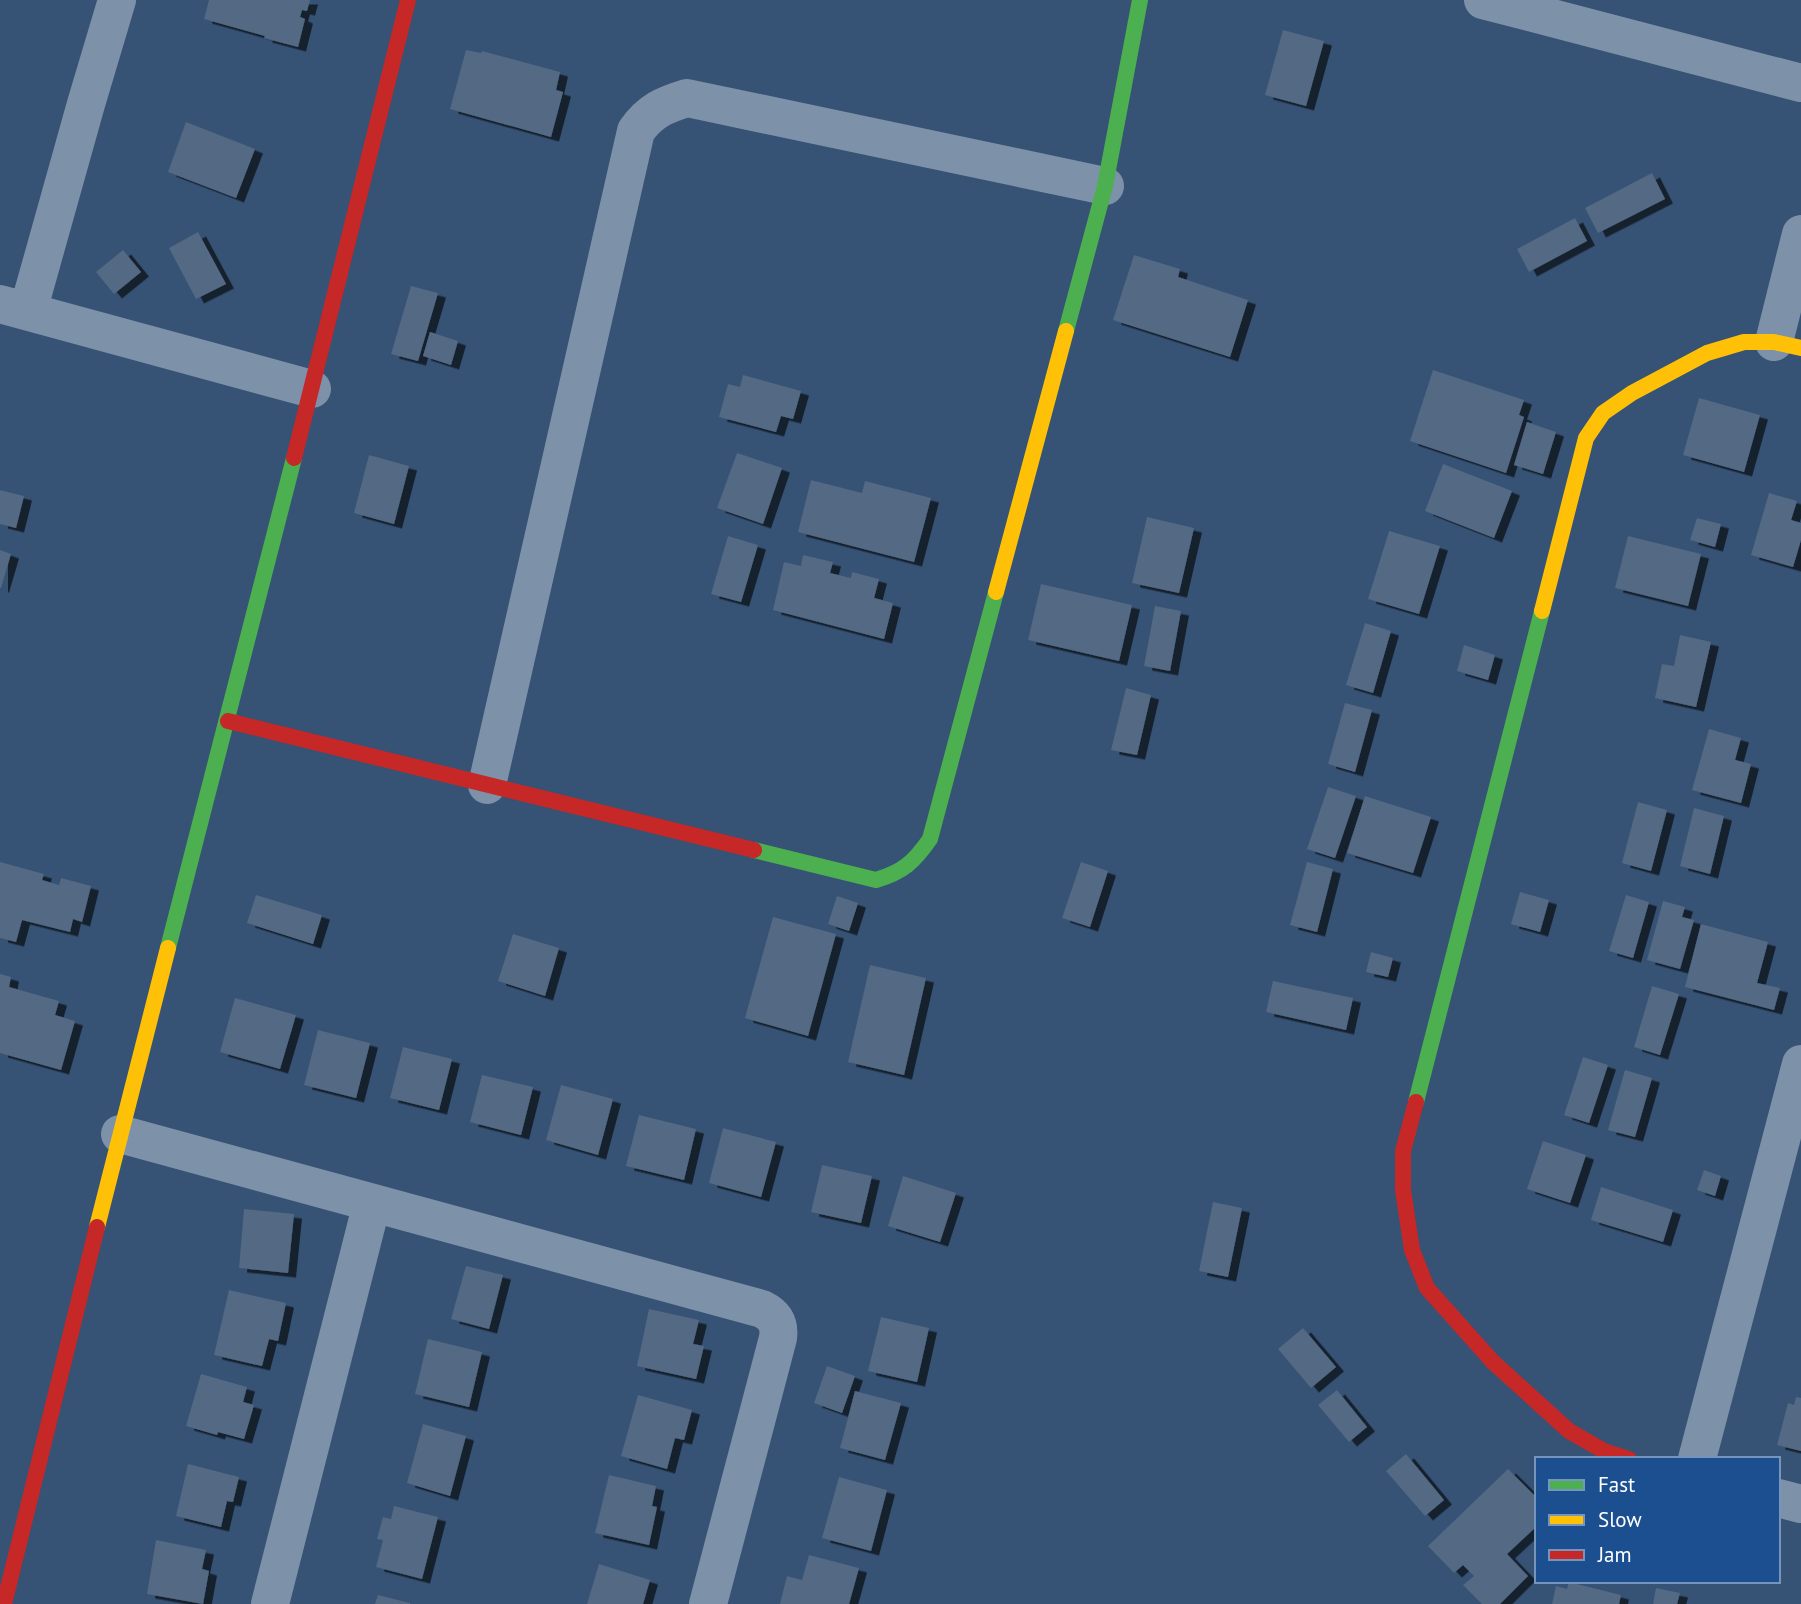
<svg xmlns="http://www.w3.org/2000/svg" width="1801" height="1604" font-family="'PT Sans',sans-serif">
<defs>
<filter id="shadow"><feDropShadow dx="8" dy="4.5" stdDeviation="0" flood-color="#0009"/></filter>
</defs>
<rect width="100%" height="100%" fill="#365274"/>
<path fill="#526984" filter="url(#shadow)" d="M209,0H310L307,11L302,10L300,17L305,19L298,47L264,38L265,36L204,19Z
M1283,30L1324,41L1306,106L1265,95Z
M466,50L481,53L482,51L560,72L556,90L563,92L551,137L450,109Z
M186,122L255,149L236,198L168,172Z
M1652,173L1665,199L1598,233L1585,208Z
M1575,218L1587,241L1529,272L1517,249Z
M198,232L226,284L196,299L169,248Z
M123,250L141,272L114,294L96,272Z
M1134,255L1180,269L1178,277L1248,300L1230,357L1113,320Z
M411,286L438,293L418,361L391,354Z
M430,332L458,341L451,365L423,356Z
M1433,370L1524,400L1519,415L1524,417L1506,473L1410,441Z
M743,375L801,391L793,419L781,416L776,432L719,417L728,384L740,387Z
M1699,398L1760,415L1744,472L1683,455Z
M1527,422L1556,432L1543,474L1514,465Z
M737,453L782,468L763,524L717,508Z
M369,455L409,466L394,524L354,513Z
M1443,464L1512,491L1494,538L1425,511Z
M811,480L862,493L865,481L931,498L914,562L798,532Z
M0,490L24,496L16,528L0,524Z
M1769,493L1797,501L1791,520L1801,523V540L1793,567L1751,555Z
M1147,517L1194,528L1179,593L1132,583Z
M1697,518L1721,524L1715,547L1690,540Z
M1389,531L1440,546L1419,614L1368,599Z
M728,536L758,545L741,602L711,594Z
M1628,536L1701,554L1688,606L1615,588Z
M0,550L11,554L1,588H0Z
M803,555L833,562L830,573L851,578L852,572L879,579L874,598L893,603L884,639L773,610L784,562L801,566Z
M1041,584L1132,605L1119,661L1028,640Z
M1155,606L1181,611L1170,671L1144,666Z
M1365,623L1391,631L1373,693L1346,685Z
M1680,635L1711,642L1696,707L1655,698L1662,664L1674,666Z
M1464,645L1495,655L1488,680L1457,671Z
M1126,688L1151,695L1137,755L1111,750Z
M1345,703L1372,710L1355,772L1328,764Z
M1709,729L1741,738L1735,760L1751,764L1741,803L1692,790Z
M1328,787L1356,796L1335,858L1307,849Z
M1365,796L1431,817L1413,873L1347,853Z
M1638,802L1667,810L1651,871L1622,863Z
M1694,808L1724,816L1710,874L1680,866Z
M0,862L44,874L42,880L59,885L61,878L91,886L82,922L73,919L70,932L22,920L16,942L0,938Z
M1081,862L1108,871L1090,927L1062,918Z
M1307,862L1333,869L1317,932L1290,925Z
M1520,892L1549,900L1540,932L1511,924Z
M256,895L322,915L313,944L247,923Z
M1626,895L1649,902L1633,958L1609,951Z
M837,896L858,903L849,931L828,924Z
M1663,901L1685,907L1682,917L1694,920L1680,969L1647,960Z
M773,917L836,934L808,1036L745,1018Z
M1701,924L1768,942L1757,983L1780,988L1774,1010L1685,987Z
M513,934L559,948L545,996L498,981Z
M1371,952L1393,958L1388,977L1366,972Z
M870,965L926,978L904,1075L848,1062Z
M0,974L11,977L9,987L59,1001L55,1015L75,1021L61,1070L0,1053Z
M1273,981L1353,998L1346,1030L1266,1012Z
M1652,986L1679,994L1660,1055L1634,1047Z
M235,998L296,1015L280,1069L220,1052Z
M318,1030L370,1043L356,1098L304,1085Z
M403,1047L452,1059L439,1110L390,1098Z
M1583,1057L1608,1065L1589,1123L1564,1115Z
M1625,1070L1652,1078L1635,1137L1608,1130Z
M482,1075L533,1087L521,1135L470,1122Z
M561,1085L613,1099L598,1155L546,1140Z
M639,1115L696,1129L684,1180L626,1166Z
M723,1128L776,1142L761,1197L709,1183Z
M1543,1141L1586,1155L1570,1203L1527,1189Z
M822,1165L872,1176L861,1223L811,1212Z
M1704,1170L1721,1176L1715,1196L1697,1190Z
M903,1176L956,1193L940,1242L888,1226Z
M1601,1187L1673,1210L1663,1242L1591,1220Z
M1213,1202L1242,1208L1228,1277L1199,1271Z
M244,1209L294,1214L288,1273L239,1268Z
M466,1266L503,1275L489,1329L451,1319Z
M229,1290L286,1303L278,1341L269,1339L262,1366L214,1355Z
M649,1309L699,1320L693,1344L704,1346L696,1379L637,1366Z
M881,1317L929,1328L917,1382L868,1371Z
M1303,1328L1336,1367L1311,1388L1278,1349Z
M428,1339L482,1352L469,1407L415,1394Z
M827,1366L855,1376L842,1413L814,1403Z
M201,1374L247,1387L243,1402L254,1405L244,1439L218,1432L217,1435L186,1426Z
M1337,1390L1367,1427L1349,1442L1318,1405Z
M855,1391L901,1403L885,1460L840,1448Z
M638,1395L692,1410L684,1440L675,1438L667,1469L621,1456Z
M1796,1397L1801,1398V1451L1777,1445L1788,1403L1794,1405Z
M423,1424L466,1436L450,1496L407,1483Z
M1406,1454L1444,1500L1425,1516L1386,1471Z
M188,1464L239,1477L233,1502L227,1501L221,1527L176,1516Z
M1508,1469L1537,1498V1526L1507,1554L1528,1576L1500,1604H1482L1463,1585L1474,1576L1463,1565L1454,1573L1428,1546Z
M609,1475L656,1486L652,1506L657,1507L649,1545L595,1533Z
M839,1477L887,1490L871,1551L822,1538Z
M394,1506L438,1517L422,1579L376,1567L383,1540L377,1539L383,1517L391,1519Z
M156,1540L206,1550L202,1569L209,1571L203,1604L147,1594Z
M809,1555L859,1568L849,1604H780L787,1576L802,1580Z
M599,1564L650,1580L643,1604H587Z
M1569,1582L1621,1595L1619,1604H1552L1556,1586L1567,1589Z
M1656,1588L1680,1593L1677,1604H1653Z
M378,1595L410,1603V1604H375Z"/>
<g fill="none" stroke-linecap="round" stroke-linejoin="round">
<path stroke="#7d92a8" stroke-width="38" d="M1483,0L1801,83
M0,304L312,389
M28,311L86,104L117,0
M1774,342L1801,234
M487,785L636,131C650,111 664,105 687,98L1105,186
M120,1134L762,1309C774,1315 780,1323 778,1338L708,1604
M1697,1459L1801,1064
M1778,1498L1801,1504
M270,1604L372,1203"/>
<path stroke="#4caf50" stroke-width="16" d="M1066,331L1105,186L1140,0
M754,850L876,880C903,872 914,862 930,839L996,592
M168,948L294,458
M1416,1102L1542,611"/>
<path stroke="#ffc107" stroke-width="16" d="M996,592L1066,331
M1542,611L1586,438L1603,413L1632,393L1707,353L1744,342H1774L1801,348
M97,1227L168,948"/>
<path stroke="#c62828" stroke-width="16" d="M294,458L408,0
M228,721L754,850
M1416,1102L1403,1151V1190L1412,1250L1427,1288L1493,1362L1569,1431L1604,1451L1629,1459
M4,1604L97,1227"/>
</g>
<rect x="1535" y="1457" width="245" height="126" fill="#1b4f8f" stroke="#7695bc" stroke-width="2"/>
<rect x="1549" y="1480" width="35" height="10" fill="#4caf50" stroke="#7695bc" stroke-width="2"/>
<text x="1598" y="1492" font-size="21" fill="#ffffff">Fast</text>
<rect x="1549" y="1515" width="35" height="10" fill="#ffc107" stroke="#7695bc" stroke-width="2"/>
<text x="1598" y="1527" font-size="21" fill="#ffffff">Slow</text>
<rect x="1549" y="1550" width="35" height="10" fill="#c62828" stroke="#7695bc" stroke-width="2"/>
<text x="1598" y="1562" font-size="21" fill="#ffffff">Jam</text>
</svg>
